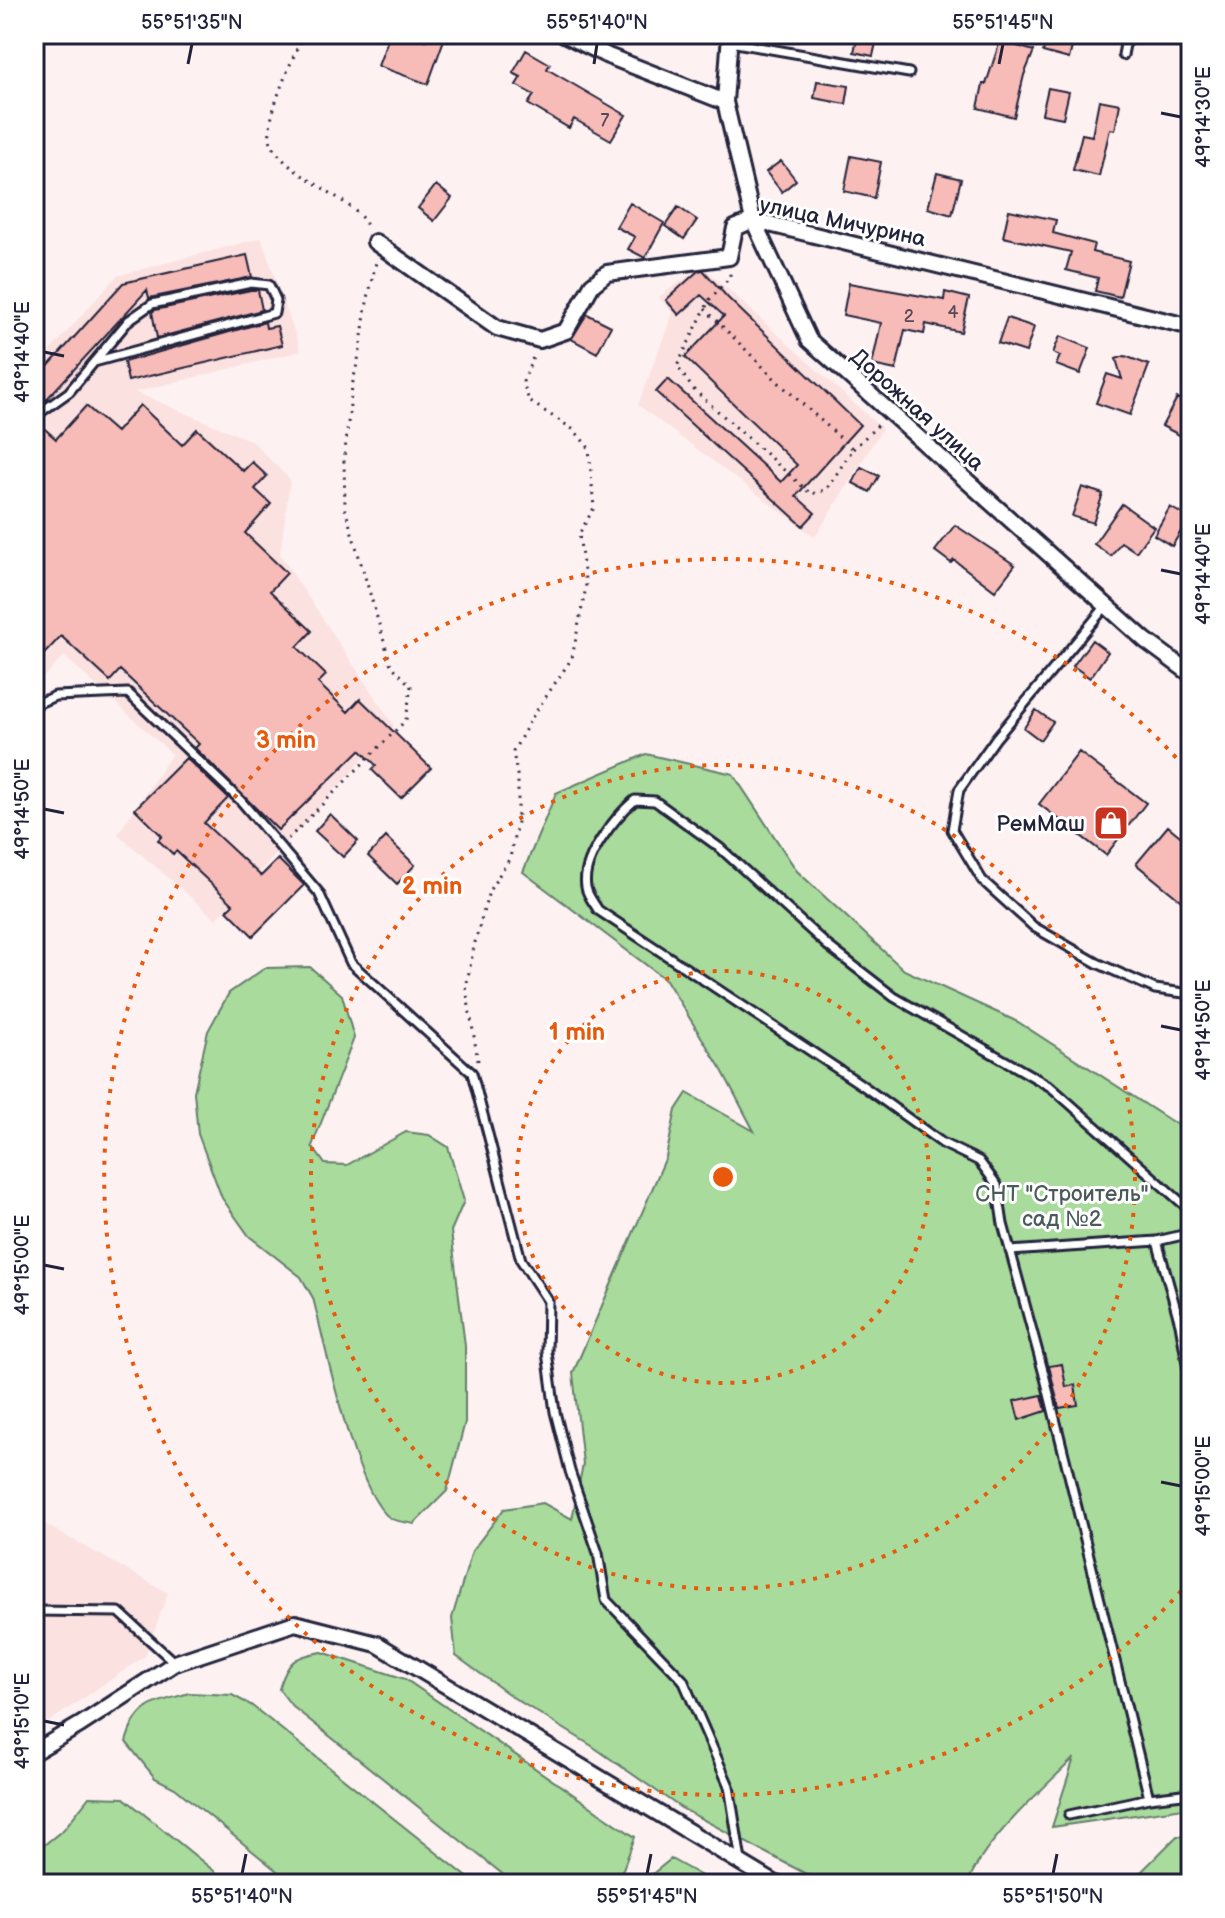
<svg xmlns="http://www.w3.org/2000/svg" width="1225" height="1918" font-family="'Balsamiq Sans',sans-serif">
<rect width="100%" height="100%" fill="#fdf1f1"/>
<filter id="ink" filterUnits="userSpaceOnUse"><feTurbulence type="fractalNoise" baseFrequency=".0125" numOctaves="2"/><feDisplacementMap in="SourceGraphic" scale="16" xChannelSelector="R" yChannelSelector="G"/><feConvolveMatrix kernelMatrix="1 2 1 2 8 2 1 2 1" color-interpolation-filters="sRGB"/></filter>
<g filter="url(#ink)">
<path fill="#fbe1e0" d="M261,238L301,351L135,392L252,441L290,480L280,555L394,726L216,919L118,834L172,754L64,656L34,687V369L117,276Z
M702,266L882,429L815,537L638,405L673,313L659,297Z
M34,1518L168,1593L145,1656L34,1732Z"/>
<path fill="#a8db9c" stroke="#657e6c" stroke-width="2" d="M646,754L733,774L797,871L904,970L1018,1022L1191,1134V1807L1052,1827L1074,1758C1038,1794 987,1837 967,1884H825L681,1808L592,1746L514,1698L456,1656L452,1618L472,1551L504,1509L543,1503L572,1519L583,1464L573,1373L666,1157L676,1110L687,1093L754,1131L723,1072L666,980L523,872L556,793Z
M310,967L342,995L354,1038L312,1146L325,1164L347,1165L406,1132L429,1135L448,1147L464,1201L451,1231L465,1346V1422L447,1491L414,1524C407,1522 396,1522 390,1518C355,1494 325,1344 313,1298L301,1277L249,1236L222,1198L198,1134L194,1092L208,1031L229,993L265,968Z
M322,1652L405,1679L635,1837L623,1869L608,1884H515L292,1706L279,1689C287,1662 294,1656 322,1652Z
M189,1693L232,1695L251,1705L476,1884H293L175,1788L155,1778L126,1742C137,1703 153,1704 189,1693Z
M89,1797L124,1798L230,1884H34V1853L64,1829Z
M1177,1836L1191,1837V1884H1129Z
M671,1859L716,1884H640Z"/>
<path fill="#f7bbb8" stroke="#22223b" stroke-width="2" d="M390,34H409L425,40L426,34H446L428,84L378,66Z
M858,34H878L873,56L854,52Z
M1047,34L1074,39L1069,59L1043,52Z
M1000,41L1034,51L1024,75L1014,117L978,108L983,84H986Z
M526,50L550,64L547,69L626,115L611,140L574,119L569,128L528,104L534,95L516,85L521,77L513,73Z
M817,81L849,86L846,104L814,98Z
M1048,88L1069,92L1063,118L1042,114Z
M1099,100L1120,104L1115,130L1110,129L1099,176L1073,170L1082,134L1092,136Z
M851,156L881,162L874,198L844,191Z
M781,161L796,180L782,192L766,172Z
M937,173L961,179L952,215L928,208Z
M436,185L452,198L434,221L418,208Z
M630,203L664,223L645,258L628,249L635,237L616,227Z
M678,207L697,220L684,239L665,226Z
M1009,210L1056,220L1053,233L1094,244L1092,252L1129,261L1120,297L1095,291L1098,278L1066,270L1071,252L1003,237Z
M247,255L252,277L149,298L147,290L45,401L42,403L34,396V382L123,283Z
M703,270L728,298L860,425L796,496L815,513L803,526L656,392L668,379L781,482L797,465L685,357L724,316L701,295L679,315L666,300L698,271Z
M849,283L944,300L945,292L969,298L961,332L926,324L924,334L905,330L896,370L872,365L881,323L843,315Z
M251,290H258L262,310L157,338L152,312L155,310Z
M587,314L611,326L597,353L571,339Z
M1007,318L1034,327L1026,352L998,343Z
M265,322L266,328L277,326L282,345L128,381L124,362Z
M1060,336L1090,348L1080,374L1056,365L1060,356L1053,353Z
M1125,356L1149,365L1130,415L1096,403L1107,374L1122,379L1116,359Z
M1177,398L1191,406V441L1162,426Z
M140,405L182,445L197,429L243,471L252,462L267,476L255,489L271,504L245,533L287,573L270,591L312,631L297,647L326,675L318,683L348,712L360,699L431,768L401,798L372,770L376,765L360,750L278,830L195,748L199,744L120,670L110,681L61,636L34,665V423L37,422L56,439L86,406L116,432Z
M861,467L879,476L870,492L853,483Z
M1082,487L1103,494L1093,523L1072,516Z
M1122,504L1154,527L1136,552L1121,542L1111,556L1094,544Z
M1170,507L1189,518L1172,546L1154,535Z
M955,525L1015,565L995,591L954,560L951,563L935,551Z
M1092,640L1108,652L1090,678L1073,666Z
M1036,710L1053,722L1040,740L1024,728Z
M1079,752L1146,803L1106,855L1039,804Z
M186,758L228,798L204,823L261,876L278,859L304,885L253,936L227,910L233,904L176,851L173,854L158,840L162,836L135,809Z
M330,814L358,841L343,857L315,831Z
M1168,826L1191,845V909L1136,864Z
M386,837L415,865L397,884L368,856Z
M1062,1364L1066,1387L1075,1385L1078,1405L1059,1408L1049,1366Z
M1042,1395L1046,1411L1019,1420L1014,1401Z"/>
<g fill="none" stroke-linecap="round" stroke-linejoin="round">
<defs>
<path id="lane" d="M1177,34L1191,56
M730,42L909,73
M1123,55L1127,34
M34,417L69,392L129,320L152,304L251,283L269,285L276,300L274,313L94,362
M1106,606L996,738L959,790L952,830L982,880L1034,927L1097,963L1155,989L1191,994
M34,705L55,696L128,693L241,801L319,893L351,963L472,1073L521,1260L548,1301L547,1352L555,1412L570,1471L598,1553L606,1600L683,1680L729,1786L741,1861
M1157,1241L1180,1324L1191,1386
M1010,1251L1157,1241L1191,1233
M34,1611L119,1612L175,1663
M1149,1798L1045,1378L1003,1224L997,1185L979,1161L942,1143L862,1085L598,910C594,903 587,895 586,887C581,859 615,817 635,800L655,801L720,848L828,946L894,997L1051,1087L1191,1211
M1069,1815L1149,1798L1191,1793"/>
<path id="street" d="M564,34L608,56L725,102
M730,34L725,102L753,220L809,340L1145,640L1191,674
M375,242L497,328L540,340L566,331L592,285L607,273L729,257L735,228L753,220L1191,327
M34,1752L80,1725L175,1663L295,1623L377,1644L776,1884"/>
</defs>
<use href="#lane" stroke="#22223b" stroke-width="13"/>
<use href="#street" stroke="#22223b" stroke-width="20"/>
<path stroke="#22223b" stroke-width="3" stroke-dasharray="2 6" stroke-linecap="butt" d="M303,34C294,58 259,126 273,147C286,168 312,181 332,194C345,203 362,213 368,228
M705,309L777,381L853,449L826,490L811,494L693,389L677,366L710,299L730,277V273
M853,449L879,424
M288,839L406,720L411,686L391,665L345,509L344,460L352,386L360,351L366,307L376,262
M478,1061L466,988L474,946L489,891L510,858L518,817V780L513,752L531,719L572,658L586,587L579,534L594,508L589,448L574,430L529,401L523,382L534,355"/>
<use href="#lane" stroke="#fff" stroke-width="7"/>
<use href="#street" stroke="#fff" stroke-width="14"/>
</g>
</g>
<path fill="none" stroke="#22223b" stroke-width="3" d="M188,64L192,44M594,64L597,44M999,64L1003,44M1161,113L1181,117M44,352L64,356M1161,570L1181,574M44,809L64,813M1161,1026L1181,1030M44,1265L64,1269M1161,1482L1181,1486M44,1721L64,1725M242,1874L246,1854M647,1874L651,1854M1053,1874L1057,1854"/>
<g fill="none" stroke="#e8590c" stroke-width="4" stroke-dasharray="4 8">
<circle cx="723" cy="1177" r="206"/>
<circle cx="723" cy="1177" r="412"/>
<path d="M1189 1582A618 618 0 1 1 1189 772"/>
</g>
<defs>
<symbol id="shop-square" viewBox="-11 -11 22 22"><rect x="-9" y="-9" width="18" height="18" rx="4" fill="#c8321e" stroke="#fff"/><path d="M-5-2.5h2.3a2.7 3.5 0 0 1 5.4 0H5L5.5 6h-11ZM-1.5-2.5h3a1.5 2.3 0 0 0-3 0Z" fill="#fff"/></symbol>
</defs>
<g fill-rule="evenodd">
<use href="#shop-square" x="1091" y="803" width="40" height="40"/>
</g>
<g text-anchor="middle" stroke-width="6" stroke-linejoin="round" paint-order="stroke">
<g font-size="18" fill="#57485a">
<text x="605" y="126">7</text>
<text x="953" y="318">4</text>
<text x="909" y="322">2</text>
</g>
<g font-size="22" fill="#22223b" stroke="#fff">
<text transform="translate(843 221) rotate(12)" y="8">улица Мичурина</text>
<text transform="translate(918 409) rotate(42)" y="8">Дорожная улица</text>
</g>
<g font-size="22" fill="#22223b" stroke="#fff" text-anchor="end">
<text x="1085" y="831">РемМаш</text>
</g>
<g font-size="22" fill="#4a5a58" stroke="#fff">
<text x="1062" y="1201">СНТ "Строитель"<tspan x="1062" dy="25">сад №2</tspan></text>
</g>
</g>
<circle cx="723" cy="1177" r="12" fill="#e8590c" stroke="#fff" stroke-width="4"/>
<g font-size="24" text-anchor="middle" font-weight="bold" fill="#e8590c" stroke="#fff" stroke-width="6" stroke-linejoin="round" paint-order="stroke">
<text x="286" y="748">3 min</text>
<text x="432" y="894">2 min</text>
<text x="577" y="1040">1 min</text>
</g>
<rect width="1225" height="1918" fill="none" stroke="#fff" stroke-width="88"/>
<rect x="44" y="44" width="1137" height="1830" fill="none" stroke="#22223b" stroke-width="3"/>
<g font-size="20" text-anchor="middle" fill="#22223b">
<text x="192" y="29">55°51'35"N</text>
<text x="597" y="29">55°51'40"N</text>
<text x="1003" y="29">55°51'45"N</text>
<text transform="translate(1203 117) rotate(-90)" y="7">49°14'30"E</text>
<text transform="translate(22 352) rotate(-90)" y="7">49°14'40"E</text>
<text transform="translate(1203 574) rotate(-90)" y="7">49°14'40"E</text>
<text transform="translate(22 809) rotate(-90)" y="7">49°14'50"E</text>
<text transform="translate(1203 1030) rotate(-90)" y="7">49°14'50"E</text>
<text transform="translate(22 1265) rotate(-90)" y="7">49°15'00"E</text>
<text transform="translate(1203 1486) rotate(-90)" y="7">49°15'00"E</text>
<text transform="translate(22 1721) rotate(-90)" y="7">49°15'10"E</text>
<text x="242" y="1903">55°51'40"N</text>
<text x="647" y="1903">55°51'45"N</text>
<text x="1053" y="1903">55°51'50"N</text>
</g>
</svg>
